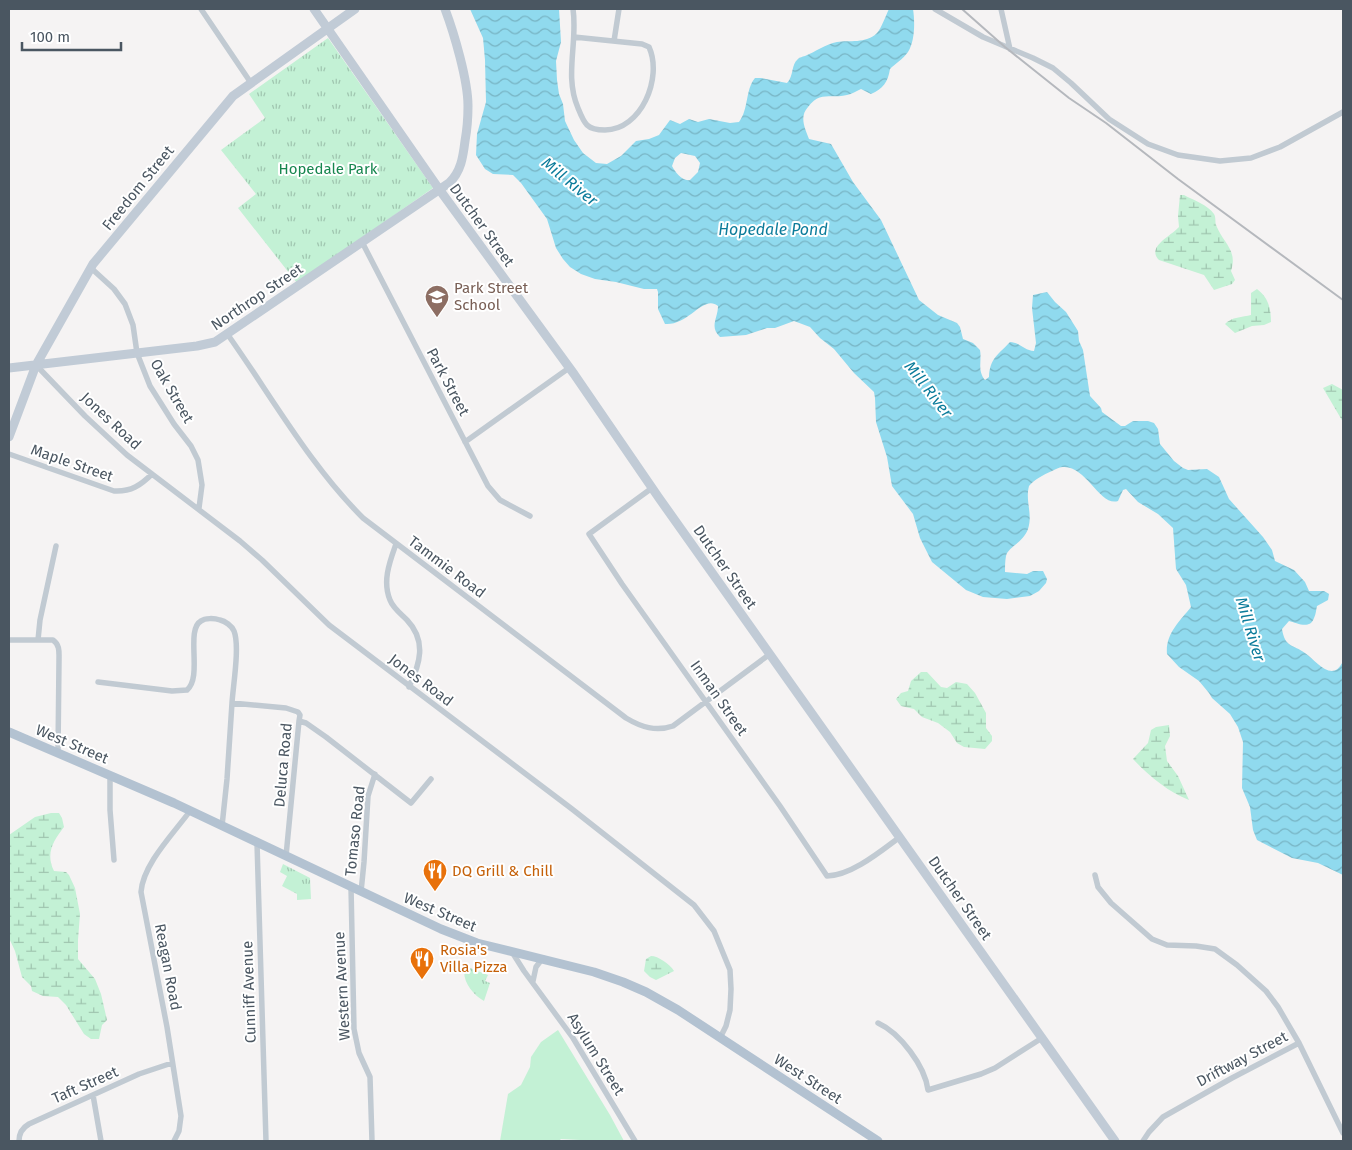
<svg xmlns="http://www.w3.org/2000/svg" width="1352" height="1150" font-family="'Fira Sans',sans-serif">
<defs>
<pattern id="wetland-marsh" width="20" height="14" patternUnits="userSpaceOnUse" patternTransform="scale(1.25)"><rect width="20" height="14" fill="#c3f1d5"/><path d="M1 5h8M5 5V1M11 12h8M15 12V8" fill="none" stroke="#a0c6b0"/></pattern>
<pattern id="park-tufts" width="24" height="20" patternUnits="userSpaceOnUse" patternTransform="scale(1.25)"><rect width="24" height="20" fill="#c3f1d5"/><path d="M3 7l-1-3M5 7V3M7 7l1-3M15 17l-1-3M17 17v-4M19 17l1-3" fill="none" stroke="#a0c6b0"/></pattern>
<pattern id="water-waves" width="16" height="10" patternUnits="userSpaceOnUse" patternTransform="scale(1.25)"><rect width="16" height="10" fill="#90daee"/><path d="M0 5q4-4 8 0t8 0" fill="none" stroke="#78b4c4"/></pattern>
</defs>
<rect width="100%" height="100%" fill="#f5f3f3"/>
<path fill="#c3f1d5" d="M558,1030L610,1115L624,1141H581L580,1140L561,1139L559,1141H500L508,1094L521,1085L530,1067L531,1057L541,1042Z"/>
<path fill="url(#wetland-marsh)" d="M1180,195H1184C1193,200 1208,205 1214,214C1216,217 1215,222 1216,225C1223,243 1238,250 1231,271L1235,280L1232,284L1214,290L1204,275L1159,260C1146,247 1171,236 1179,227L1178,216Z
M1257,289C1268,297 1271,308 1271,322L1264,325L1252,326L1235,333L1225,324C1231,317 1243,317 1251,315V293Z
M1332,384L1343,390V422L1323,388Z
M921,672H927L941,687L947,688L956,682L967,684L975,693L986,713V728L992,736V741L985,749L964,747L957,743L950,732L938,723L922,717L914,709L901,706L896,699L901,693L908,691L911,681Z
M1169,725L1170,736L1165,746L1167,761L1178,776L1189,800C1168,792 1148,775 1133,759L1148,743L1151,730L1156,727Z
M51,813H59L62,818L64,827C54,840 45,853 54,871L66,872L69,875L75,888L80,914L78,940V959L95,979L101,994L107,1020L102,1025L99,1039H91L84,1034L66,1005L58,997L43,996L32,991L31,986L22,977L15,951L9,938V835L35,817Z
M651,956C658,956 670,964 674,971L656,980L650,977L644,971L646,959Z"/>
<path fill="url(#park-tufts)" d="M328,38L433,188L297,283L238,208L256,194L221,150L265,118L249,94Z
M283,864L310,878L311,899L297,900V894L282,886L287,876L280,872Z
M465,966L488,975L485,981L490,983L484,1001C472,994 461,980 465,966Z"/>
<path fill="url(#water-waves)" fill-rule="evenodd" d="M470,9H559L561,42L556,61L557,80L559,94L563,104L565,121L574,140L583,153L596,163L607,164L621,156L636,141L649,139L659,135L670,120L680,124L689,119L698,122L709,119L730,123L739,122C749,109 745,90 755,78H761L787,83C794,76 791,64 798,59C800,57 802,57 805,56C815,52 826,44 837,42C849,40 866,44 877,33C881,29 886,15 889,9H913C915,22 915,41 908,52C903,59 895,64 890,69C888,82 883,89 871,94L861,89C856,91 852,94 847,95C830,99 820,91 808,107C799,117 805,128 809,139L831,144L853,182L881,220L919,300L938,315L957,323L960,327L963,339L973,343L980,350C982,361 977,370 985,380L989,377C990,358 998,355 1010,342C1019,342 1025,351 1034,351L1036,343L1032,308L1033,295L1047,292L1055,302L1066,312L1078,331L1079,341L1083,350L1090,396L1101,408L1102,412L1121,426H1125L1133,421H1148L1154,423L1158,429L1160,444L1174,461L1183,468L1188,470L1207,469L1219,477L1229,499L1263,537L1272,550L1275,561L1294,570L1305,582L1309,591H1324L1329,594L1328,600L1317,606C1316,610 1316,614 1314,618C1310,630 1297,623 1289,621L1282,629C1285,648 1293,644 1305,653C1316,661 1333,684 1343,661V875L1318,863L1292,858L1257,840L1253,830L1250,807L1242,788L1243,742L1238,727L1230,714L1212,698L1209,693L1199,681L1179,667L1167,654C1165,634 1180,621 1191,607L1186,585L1176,569L1173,528L1158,514L1138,502L1126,489L1123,490L1118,501C1100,507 1086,465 1063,467C1060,467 1056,469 1052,471C1043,475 1035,479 1029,486C1025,501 1033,514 1028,529C1023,543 1008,547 1006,556C1005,561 1005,567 1005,572L1027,574L1033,571H1043L1047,579L1046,583L1039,591L1030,596L1007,599L983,597L966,590L932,562L920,538L913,514L892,486L887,457L876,422L875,398L874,392L854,373L834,349L820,338L810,327L794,321L775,328H767L746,335L720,337C709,327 718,318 718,306C703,294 689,326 665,324L658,309V292L657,289H644L616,282L595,279L581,274L570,267L563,259L556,248L547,219L521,183L513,175L493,174L485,169L476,155L477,134L486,102L485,60L483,38ZM681,153L695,156L700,163L698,172L690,180C683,182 675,172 672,166L675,158Z"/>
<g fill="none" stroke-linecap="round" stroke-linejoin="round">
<path stroke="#c1cad2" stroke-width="5.5" d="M201,9L251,83
M573,9C578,42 564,76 578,108C580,113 583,121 587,125C591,129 599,130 605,130C641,130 663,78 649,47L642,44L574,37
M935,9L983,37L1033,58L1053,68L1071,83L1109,119L1148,144L1178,155L1220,161L1251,158L1280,147L1343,112
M1001,9L1010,49
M614,41L619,9
M362,242L488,486L500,500L530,516
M91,268L114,289L125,304L133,325L137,353L150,386L174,424L191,446L198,460L202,485L199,508
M228,335C272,397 309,464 363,518L626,718C641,727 656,732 673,726L770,654
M36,365L85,416L127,455L240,541L262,560L329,625L572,809L694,905L714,931L730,970L731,989L730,1010L726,1026L720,1038
M465,442L569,368
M9,454L114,491C131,492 141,485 152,474
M652,488L589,534L622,584L780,806L827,876C851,876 881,851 900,837
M396,544C390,561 382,581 390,600C393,608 401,614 407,620C427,641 420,664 409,687
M9,640H53C60,645 59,652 59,660L58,753
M38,640L40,620L56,546
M98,682L172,691L187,690C203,677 185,630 201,621C205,618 214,618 220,620C225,621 232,626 234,631C240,646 233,686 232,703
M299,721L306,723L326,737L411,803L431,779
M110,775V810L114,860
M222,826L227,779L232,703L286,708L298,712L300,715L299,721L286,856
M257,843L266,1141
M1095,875L1098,887L1111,903L1152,939L1167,945L1196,946L1215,949L1237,965L1266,991L1278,1007L1299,1043
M351,887L354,1029L359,1053L370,1077L372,1141
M361,892L364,862L368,796L375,774
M512,952L524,971L573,1038L635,1141
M533,981L536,967L542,959
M878,1023C900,1033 925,1066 928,1090L981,1074L995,1068L1042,1038
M93,1095L101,1141
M19,1141C19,1133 22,1128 29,1124L139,1074L172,1063
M174,1141L179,1131L181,1116L167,1027L141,892C143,864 174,833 190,811
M1143,1141L1149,1132L1163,1117L1232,1078L1299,1043L1343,1133"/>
<path stroke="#c1cbd6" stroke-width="9" d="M314,9L439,189L574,374L659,498L1115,1141
M9,368L197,346L215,342L449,183C461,172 463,157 465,141C467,130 468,118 468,106C468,80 454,33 445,9
M9,437L36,365L93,264L233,96L355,9"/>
<path stroke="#b3c2d1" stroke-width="9" d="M9,732L174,803L441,929L477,943L594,972L623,982L646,992L678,1010L878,1141"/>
<path stroke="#b5b8bd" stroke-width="2" d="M962,9L1005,47L1069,98L1106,123L1178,179L1343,300"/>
</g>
<defs>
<symbol id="school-pin" viewBox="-11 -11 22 30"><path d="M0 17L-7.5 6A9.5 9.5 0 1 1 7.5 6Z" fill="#8d6e63" stroke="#fff"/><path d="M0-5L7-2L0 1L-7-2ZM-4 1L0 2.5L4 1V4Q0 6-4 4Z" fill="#fff"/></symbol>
<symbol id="restaurant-pin" viewBox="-11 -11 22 30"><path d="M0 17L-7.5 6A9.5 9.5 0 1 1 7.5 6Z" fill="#e8710a" stroke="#fff"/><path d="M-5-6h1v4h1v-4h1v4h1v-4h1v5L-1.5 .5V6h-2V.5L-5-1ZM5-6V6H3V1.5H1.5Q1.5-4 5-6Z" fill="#fff"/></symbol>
</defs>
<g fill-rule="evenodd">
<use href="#school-pin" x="423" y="283" width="28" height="38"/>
<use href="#restaurant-pin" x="421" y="857" width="28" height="38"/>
<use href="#restaurant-pin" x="408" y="945" width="28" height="38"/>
</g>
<g text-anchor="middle" stroke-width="4" stroke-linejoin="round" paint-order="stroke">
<g font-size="15" fill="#17864f" stroke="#fff">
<text x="328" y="174">Hopedale Park</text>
</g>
<g font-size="15" fill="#4a5661" stroke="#fff">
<text transform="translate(138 188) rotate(-51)" y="5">Freedom Street</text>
<text transform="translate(482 225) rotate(54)" y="5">Dutcher Street</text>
<text transform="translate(257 297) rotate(-34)" y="5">Northrop Street</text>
<text transform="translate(448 382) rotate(62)" y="5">Park Street</text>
<text transform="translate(172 391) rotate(60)" y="5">Oak Street</text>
<text transform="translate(111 421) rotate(43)" y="5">Jones Road</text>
<text transform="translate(72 463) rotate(19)" y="5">Maple Street</text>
<text transform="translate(447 567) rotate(37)" y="5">Tammie Road</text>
<text transform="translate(725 567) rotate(55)" y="5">Dutcher Street</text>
<text transform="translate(421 680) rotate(37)" y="5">Jones Road</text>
<text transform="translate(719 698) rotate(55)" y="5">Inman Street</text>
<text transform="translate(72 744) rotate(23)" y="5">West Street</text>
<text transform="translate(283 765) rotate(-85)" y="5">Deluca Road</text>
<text transform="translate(355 831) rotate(-84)" y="5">Tomaso Road</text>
<text transform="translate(960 898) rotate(55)" y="5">Dutcher Street</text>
<text transform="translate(440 912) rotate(23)" y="5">West Street</text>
<text transform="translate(168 967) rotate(79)" y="5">Reagan Road</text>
<text transform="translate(342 986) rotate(-93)" y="5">Western Avenue</text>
<text transform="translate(249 992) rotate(-92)" y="5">Cunniff Avenue</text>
<text transform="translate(596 1054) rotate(58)" y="5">Asylum Street</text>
<text transform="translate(1242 1059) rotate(-28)" y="5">Driftway Street</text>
<text transform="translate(808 1079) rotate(33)" y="5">West Street</text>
<text transform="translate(85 1085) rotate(-24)" y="5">Taft Street</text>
</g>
<g font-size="15" fill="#785e54" stroke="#fff" text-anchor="start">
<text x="454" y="293">Park Street<tspan x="454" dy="17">School</tspan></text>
</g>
<g font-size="15" fill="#c56008" stroke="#fff" text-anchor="start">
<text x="452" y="876">DQ Grill &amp; Chill</text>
<text x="440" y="955">Rosia's<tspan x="440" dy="17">Villa Pizza</tspan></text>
</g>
<g font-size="16" font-style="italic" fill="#0c7c9b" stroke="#fff">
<text transform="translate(570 181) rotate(39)" y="6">Mill River</text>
<text x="773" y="235">Hopedale Pond</text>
<text transform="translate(929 389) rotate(52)" y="6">Mill River</text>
<text transform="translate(1251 629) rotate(73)" y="6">Mill River</text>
</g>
</g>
<rect width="1352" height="1150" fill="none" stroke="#4a5661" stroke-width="20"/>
<path d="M22 42v8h99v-8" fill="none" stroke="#4a5661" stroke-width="2.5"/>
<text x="30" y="42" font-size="15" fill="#4a5661" stroke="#ffffff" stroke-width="4" paint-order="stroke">100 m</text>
</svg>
